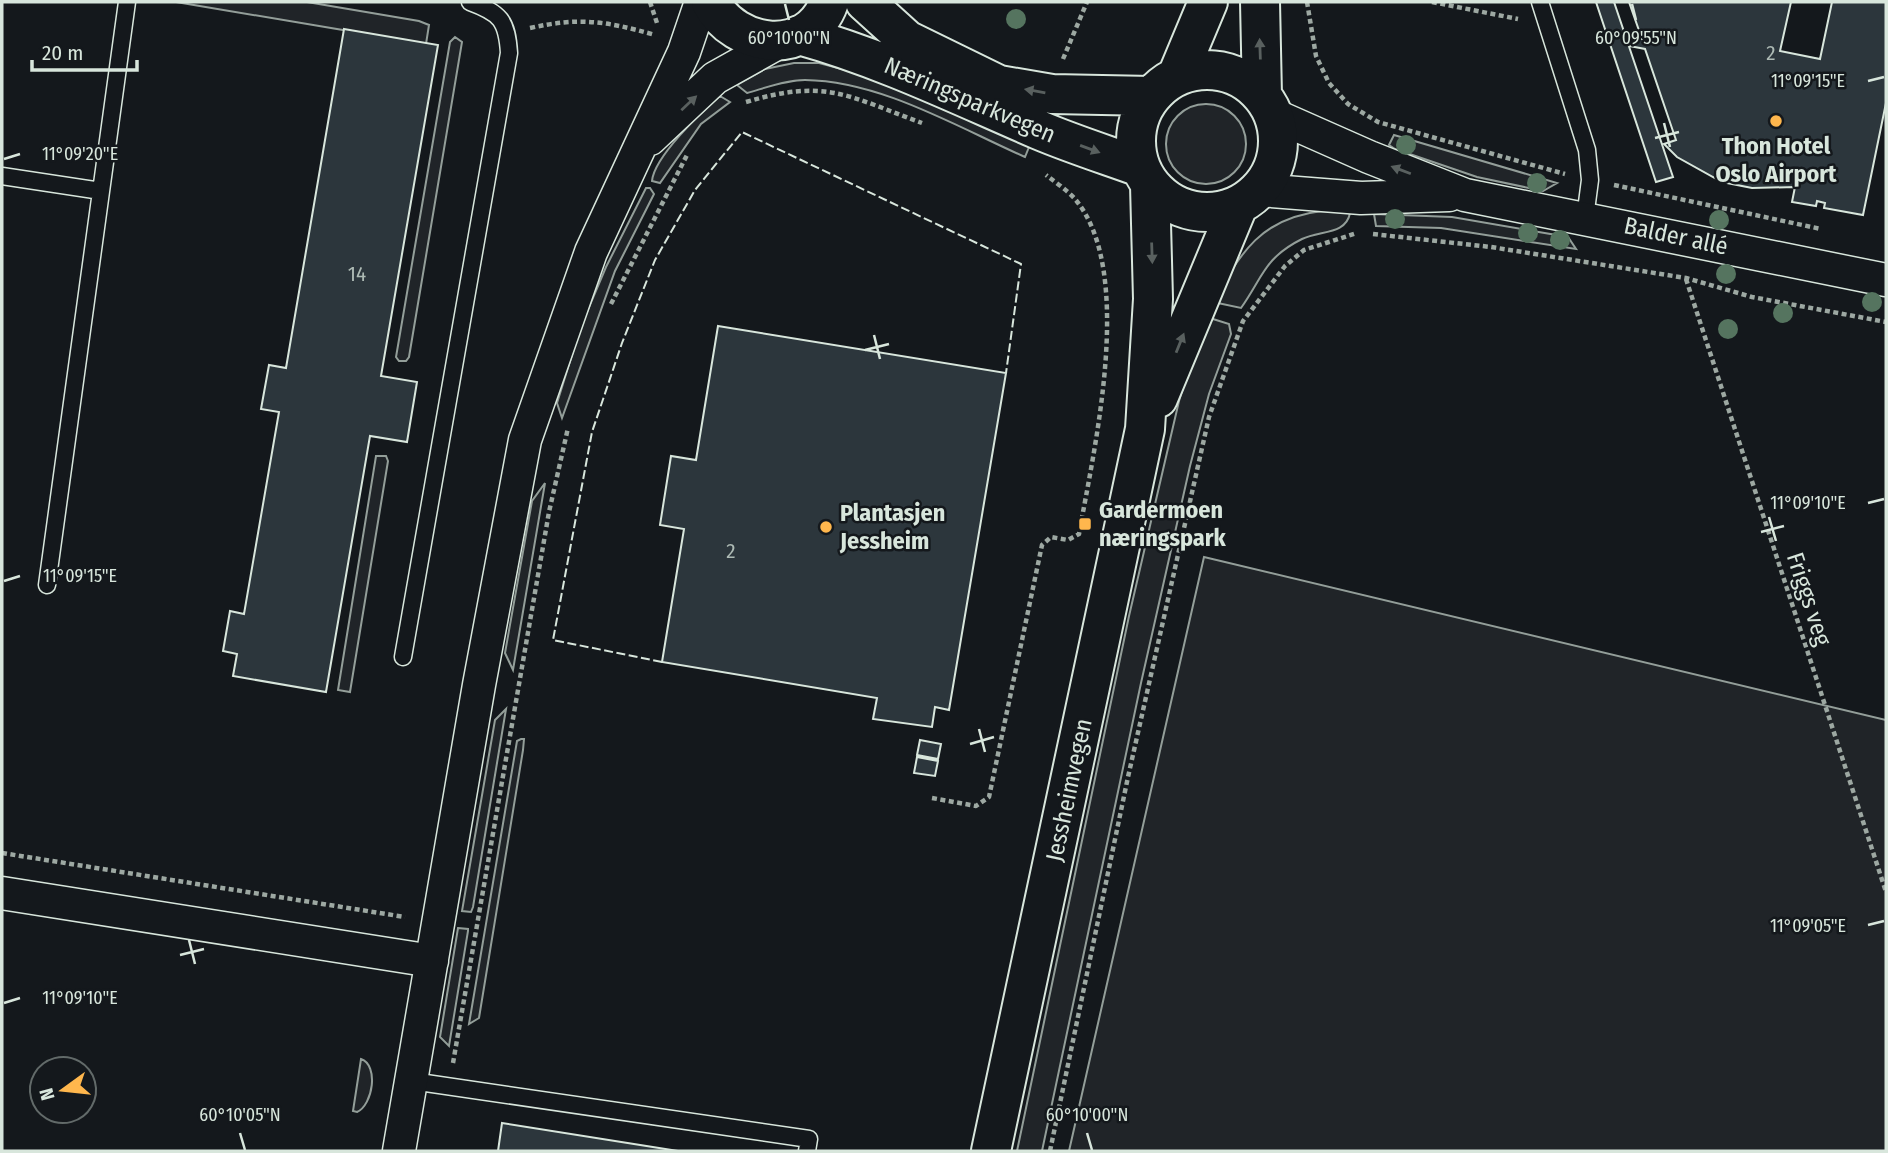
<svg xmlns="http://www.w3.org/2000/svg" width="1888" height="1153" font-family="'Fira Sans Condensed',sans-serif">
<rect width="100%" height="100%" fill="#14181c"/>
<path fill="#202428" stroke="#939e99" stroke-width="2" d="M176,2H307L419,21L429,25L426,44Z
M455,37L462,42L409,357L406,361H399L396,357L450,42Z
M794,63H819L857,73L1031,142L1025,157C957,127 881,81 805,80C786,80 765,88 747,93L737,85L765,69Z
M720,96L730,102L701,124L660,183L652,181C654,157 702,111 720,96Z
M1166 144a40 40 0 1 1 80 0a40 40 0 1 1-80 0Z
M1394,135L1557,183L1543,191L1477,177L1395,149L1389,145Z
M646,188H650L654,194L615,271L562,418L557,403L581,326L606,267Z
M1322,211L1350,213C1346,235 1320,230 1302,239C1264,258 1263,277 1241,308L1213,302C1241,252 1261,218 1322,211Z
M1374,214L1452,217L1568,237L1576,249L1441,228L1376,226Z
M1213,319L1229,324L1231,334L1209,394L1190,466L1141,683L1042,1151H1017L1129,616L1179,401L1199,334L1206,322Z
M376,456H386L388,461L350,692L338,690Z
M545,483L513,670L505,653L532,501Z
M1204,557L1886,720V1151H1069Z
M506,709L473,907L471,912L462,911L495,720Z
M521,739H524L523,750L479,1018L469,1024L517,741Z
M458,928L468,929V931L449,1046L440,1037Z
M361,1059C379,1065 373,1105 357,1112L353,1111Z"/>
<path fill="#2c363c" stroke="#d8e6dc" stroke-width="2" d="M1596,2H1614L1673,177L1656,182Z
M1629,2H1791L1780,51L1820,59L1832,2H1886V103L1863,215L1824,208L1825,203L1817,201L1816,206L1792,202L1795,187L1752,188L1722,182L1677,157L1664,144L1676,140L1645,49L1629,46L1626,36L1642,39Z
M344,29L438,45L381,376L417,382L407,442L370,436L326,692L233,676L237,654L223,651L230,611L244,614L279,412L261,409L269,365L286,368Z
M718,326L1006,373L949,710L935,707L932,727L873,719L877,698L662,662L684,529L660,525L671,456L696,460Z
M920,740L941,744L938,759L917,755Z
M917,757L938,761L935,776L914,773Z
M502,1123L678,1151H498Z"/>
<g fill="none" stroke-linecap="round" stroke-linejoin="round">
<defs>
<path id="lane" d="M1540,2L1587,150L1590,180L1585,218
M2,176L101,191
M47,585L127,2
M403,657L509,53C507,20 500,13 470,2
M412,1081L809,1139L807,1151"/>
<path id="street" d="M1274,115L1369,157L1465,195L1886,280
M650,139L715,78L783,40
M1259,190L1361,198L1449,195
M2,893L432,961
M399,1151L479,685L525,440L591,252L684,52L701,2"/>
<path id="secondary" d="M711,2C735,49 809,58 829,2
M865,2L907,40L999,85L1052,94L1152,96
M1260,2L1262,96
M799,35C882,58 960,96 1039,130C1072,144 1107,155 1140,167
M1136 141a71 71 0 1 1 142 0a71 71 0 1 1-142 0Z
M1177,76L1208,2
M1158,398L1238,206
M991,1151L1145,429L1153,299L1150,185"/>
</defs>
<use href="#lane" stroke="#d8e6dc" stroke-width="19"/>
<use href="#street" stroke="#d8e6dc" stroke-width="35"/>
<use href="#secondary" stroke="#d8e6dc" stroke-width="42"/>
<path stroke="#9da8a2" stroke-width="4.5" stroke-dasharray="5 3.5" stroke-linecap="butt" d="M650,2L657,23
M1307,2L1316,56L1329,83L1348,104L1378,122L1565,174
M1432,2L1518,19
M530,28C579,17 606,21 655,35
M1063,59L1087,2
M746,102C826,78 848,96 922,123
M1614,185L1821,229
M1373,234L1491,247L1686,278L1752,297L1886,322
M1686,279L1886,892
M611,304L688,153
M932,798L976,806L989,797L1042,545L1051,537L1068,540L1079,534C1094,449 1136,271 1075,199C1067,190 1055,182 1046,175
M2,853L405,917
M453,1063L549,512L568,428
M1050,1151L1128,777L1209,417L1243,321L1285,266L1304,250L1357,233"/>
<use href="#lane" stroke="#14181c" stroke-width="16"/>
<use href="#street" stroke="#14181c" stroke-width="32"/>
<use href="#secondary" stroke="#14181c" stroke-width="38"/>
<path stroke="#d8e6dc" stroke-width="2" stroke-dasharray="9 3.5" stroke-linecap="butt" d="M662,662L553,640L592,432L622,343L655,260L695,190L742,132L1021,264L1006,373"/>
</g>
<g fill="#55745f">
<circle cx="1016" cy="19" r="10"/>
<circle cx="1406" cy="145" r="10"/>
<circle cx="1537" cy="183" r="10"/>
<circle cx="1395" cy="219" r="10"/>
<circle cx="1719" cy="220" r="10"/>
<circle cx="1528" cy="233" r="10"/>
<circle cx="1560" cy="240" r="10"/>
<circle cx="1726" cy="274" r="10"/>
<circle cx="1872" cy="302" r="10"/>
<circle cx="1783" cy="313" r="10"/>
<circle cx="1728" cy="329" r="10"/>
</g>
<defs><path id="oneway-solid" d="M-6-.8H1V-3.2L6.5 0L1 3.2V.8H-6Z" transform="scale(1.75)"/></defs>
<g fill="#59605f">
<use href="#oneway-solid" transform="translate(1260 49) rotate(-92)"/>
<use href="#oneway-solid" transform="translate(1035 91) rotate(-170)"/>
<use href="#oneway-solid" transform="translate(689 103) rotate(-43)"/>
<use href="#oneway-solid" transform="translate(1090 149) rotate(20)"/>
<use href="#oneway-solid" transform="translate(1401 170) rotate(-159)"/>
<use href="#oneway-solid" transform="translate(1152 253) rotate(88)"/>
<use href="#oneway-solid" transform="translate(1180 343) rotate(-68)"/>
</g>
<path fill="none" stroke="#d8e6dc" stroke-width="2.5" d="M785,4L789,20M1632,4L1636,20M1868,81L1884,77M1664,123L1670,147M1655,138L1679,132M4,159L20,154M874,335L880,359M865,350L889,344M1868,503L1884,499M1769,517L1776,541M1761,532L1784,526M4,581L20,576M979,729L985,752M970,744L994,737M1868,925L1884,921M189,940L195,964M180,955L204,949M4,1003L20,998M240,1133L245,1150M1087,1133L1092,1150"/>
<g fill="#ffb74d" stroke="#14181c" stroke-width="2.5">
<circle cx="1776" cy="121" r="7"/>
<rect x="1078" y="517" width="14" height="14" rx="3.5"/>
<circle cx="826" cy="527" r="7"/>
</g>
<g text-anchor="middle" stroke-width="5" stroke-linejoin="round" paint-order="stroke">
<g font-size="21" fill="#adbab4">
<text x="1771" y="60">2</text>
<text x="357" y="281">14</text>
<text x="731" y="558">2</text>
</g>
<g font-size="24" fill="#d8e6dc" stroke="#14181c">
<text transform="translate(970 100) rotate(23)" y="8">Næringsparkvegen</text>
<text transform="translate(1676 236) rotate(12)" y="8">Balder allé</text>
<text transform="translate(1809 599) rotate(72)" y="8">Friggs veg</text>
<text transform="translate(1069 790) rotate(-78)" y="8">Jessheimvegen</text>
</g>
<g font-size="24" font-weight="bold" fill="#d8e6dc" stroke="#14181c" text-anchor="start">
<text x="1776" y="154" text-anchor="middle">Thon Hotel<tspan x="1776" dy="28">Oslo Airport</tspan></text>
<text x="1099" y="518">Gardermoen<tspan x="1099" dy="28">næringspark</tspan></text>
<text x="840" y="521">Plantasjen<tspan x="840" dy="28">Jessheim</tspan></text>
</g>
</g>
<g font-size="18" text-anchor="middle" fill="#d8e6dc" stroke="#14181c" stroke-width="5" stroke-linejoin="round" paint-order="stroke">
<text x="789" y="44">60°10'00"N</text>
<text x="1636" y="44">60°09'55"N</text>
<text x="1808" y="87">11°09'15"E</text>
<text x="80" y="160">11°09'20"E</text>
<text x="1808" y="509">11°09'10"E</text>
<text x="80" y="582">11°09'15"E</text>
<text x="1808" y="932">11°09'05"E</text>
<text x="80" y="1004">11°09'10"E</text>
<text x="240" y="1121">60°10'05"N</text>
<text x="1087" y="1121">60°10'00"N</text>
</g>
<rect width="1888" height="1153" fill="none" stroke="#d8e6dc" stroke-width="7"/>
<g transform="translate(63 1090) rotate(255)"><circle r="33" fill="#14181c" stroke="#626a69" stroke-width="2"/>
<path d="M0-5L12 26L0 18L-12 26Z" fill="#ffb74d"/>
<text y="-10" font-size="19" font-weight="bold" text-anchor="middle" fill="#d8e6dc">N</text>
</g>
<path d="M32 60v10h105v-10" fill="none" stroke="#d8e6dc" stroke-width="3.5"/>
<text x="42" y="60" font-size="21" fill="#d8e6dc" stroke="#14181c" stroke-width="5" paint-order="stroke">20 m</text>
</svg>
